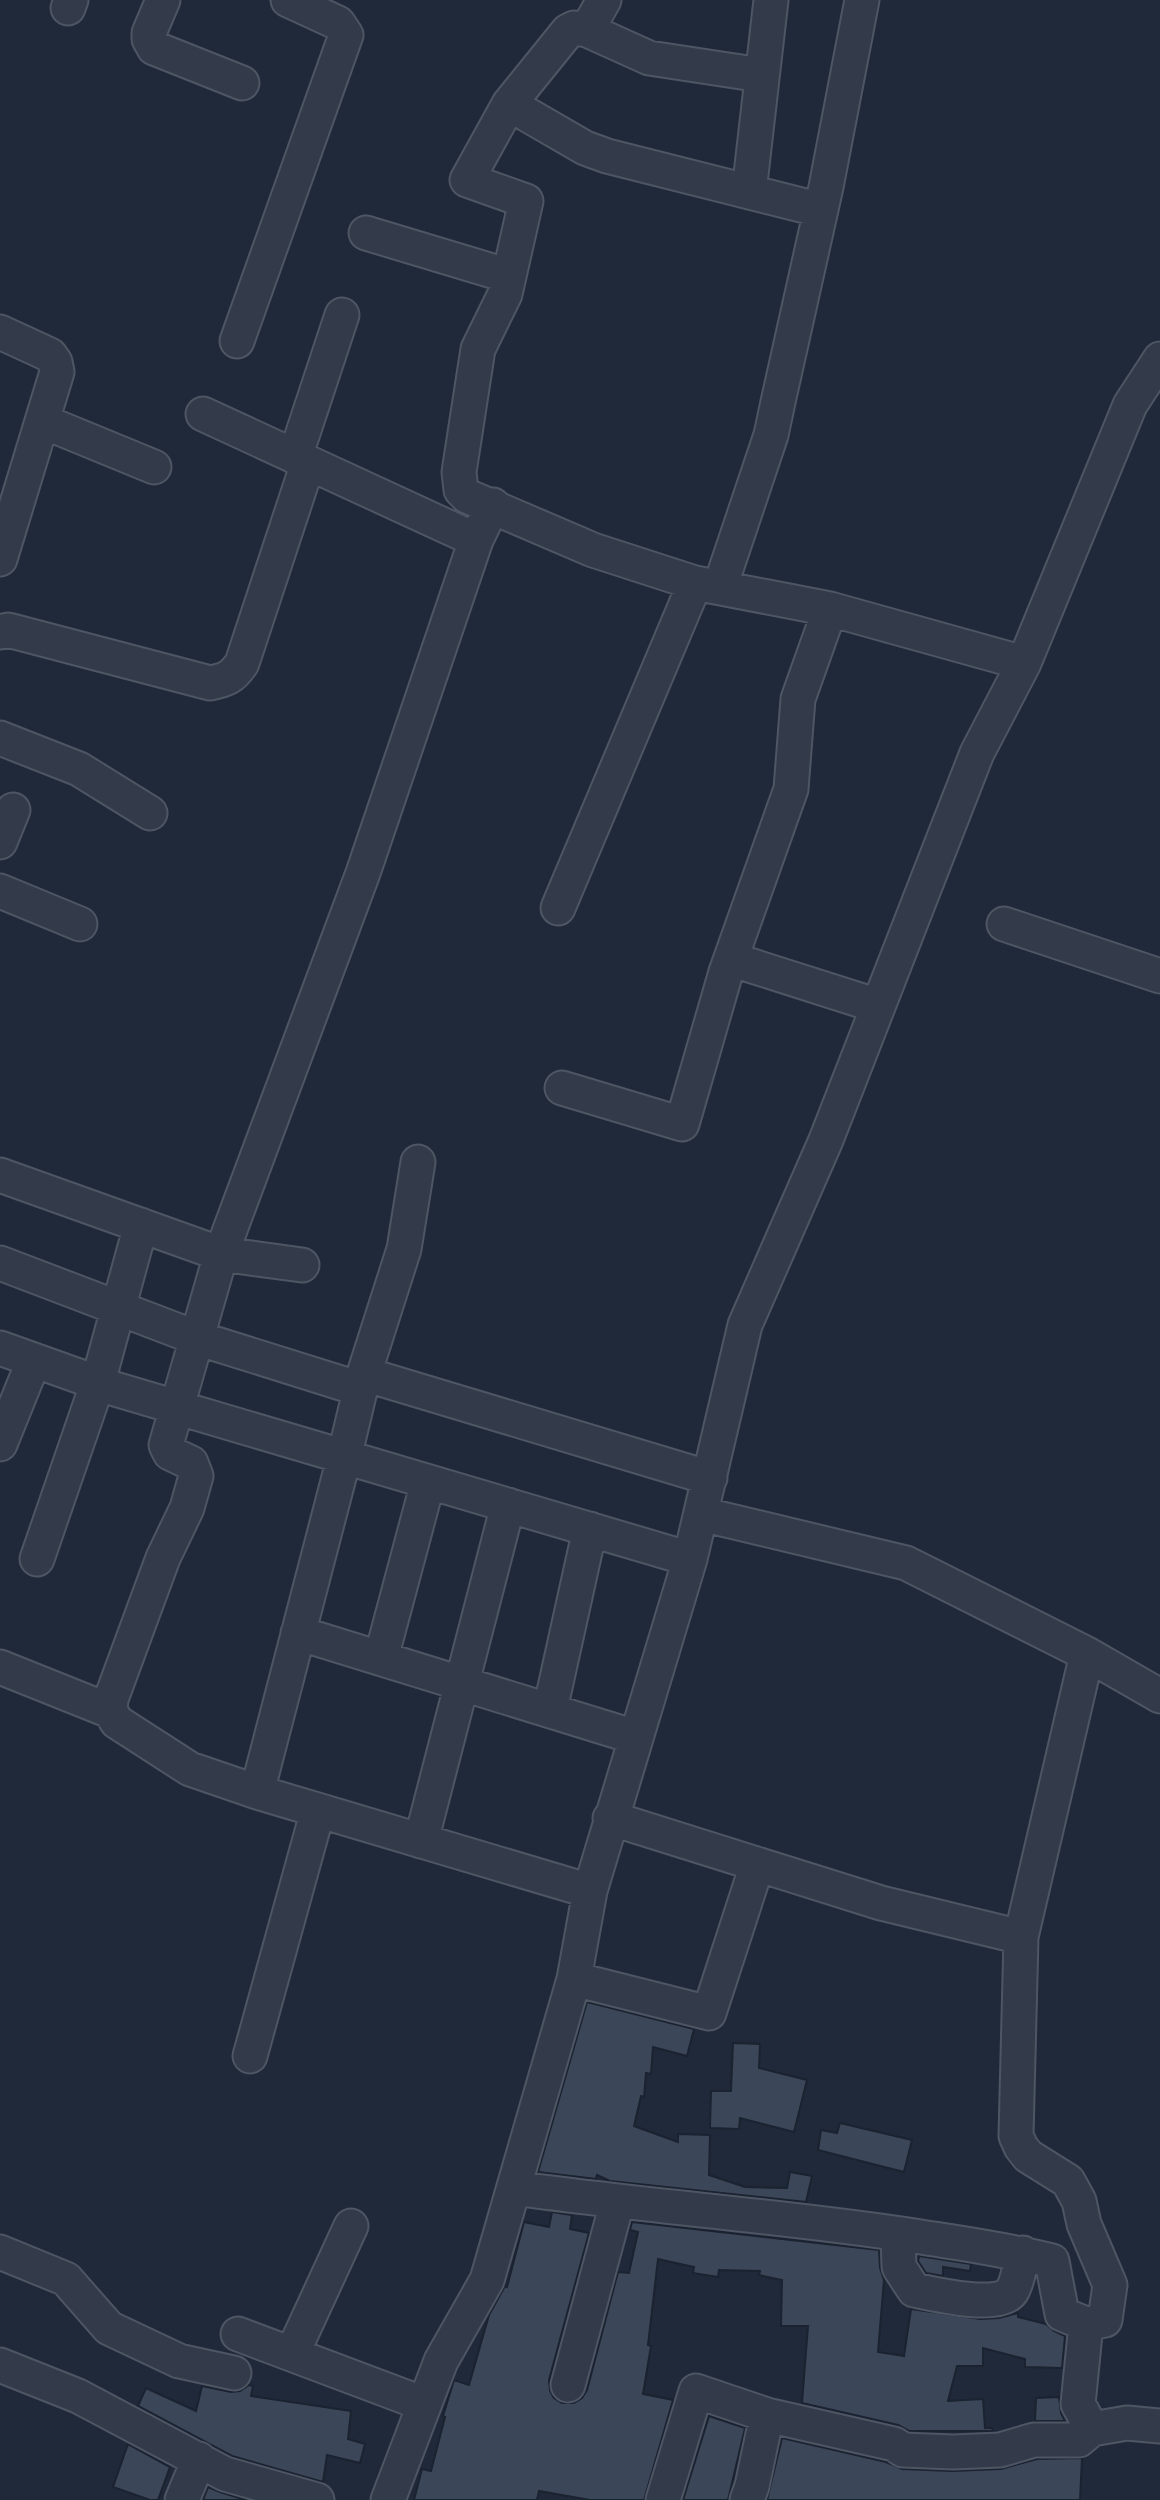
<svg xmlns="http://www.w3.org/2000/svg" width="1160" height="2500" font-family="'Exo 2',sans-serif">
<rect width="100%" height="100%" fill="#1f2939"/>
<path fill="#3b4759" stroke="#1b2230" stroke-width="2" d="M587,2002L694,2029L687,2056L653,2047L651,2074L646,2073L644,2097L641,2096L634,2126L678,2142V2134L710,2135L709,2175L745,2187L787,2188L790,2172L812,2176L806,2202L610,2181L597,2175L596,2179L538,2172Z
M733,2043L760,2044L759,2068L807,2080L794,2132L740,2118L739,2129L710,2128L711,2091H731Z
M840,2123L912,2140L904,2172L818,2150L821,2130L837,2133Z
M552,2212L572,2215L570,2229L589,2233L549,2380L550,2391L554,2398L562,2403H574L582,2398L587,2390L618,2272L629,2273L638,2232L630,2230L632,2222L879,2250L880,2268L884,2280L878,2352L904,2356L911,2309L980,2319L999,2318L1018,2313V2317L1046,2324L1054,2331L1065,2336L1062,2368L1025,2367V2359L983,2348V2366H957L948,2401L983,2399L985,2428H992L993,2431H909L898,2425L802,2403L808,2326H781L782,2280L759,2275L760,2271L719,2270L718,2277L693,2273L694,2267L658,2259L648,2345L651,2346L643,2394L673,2400L644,2500H590L539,2491L537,2500H414L422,2469L431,2471L445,2417L443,2416L454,2380L469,2385L489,2315L505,2286L507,2287L524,2222L549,2227Z
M919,2256L971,2264L970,2271L943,2267V2276L926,2273L918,2261Z
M249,2385L253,2386L251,2396L351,2411L348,2439L365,2444L360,2463L327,2455L323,2482L232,2456L138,2406L146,2388L196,2411L202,2386L231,2392L240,2391Z
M1059,2397L1061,2413L1065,2421H1035L1036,2398Z
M709,2416L745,2428L728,2500H683Z
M782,2438L886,2462L902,2469L952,2471L1001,2469L1037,2459L1082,2458L1080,2500H767Z
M128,2444L170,2467L158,2500H150L113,2487Z
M208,2487L220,2492L246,2500H203Z"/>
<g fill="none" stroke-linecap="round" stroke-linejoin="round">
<defs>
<path id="minor" d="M163,0L149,33V39L154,48L242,83
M68,8L71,0
M587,30L604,0
M761,75L649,58L587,30L574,28L568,31L509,104L467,180L526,201L505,294L478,349L459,472L461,490L467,496L593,550L695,583L830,609L1024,663
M509,104L585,148L607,156L821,210
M749,192L771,0
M366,233L509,276
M0,332L50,355L55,362L57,372L0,559
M237,341L346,35L338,23L288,0
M203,414L476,540
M42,421L154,467
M295,457L342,315
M493,505L476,540L363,873L221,1254L166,1445L170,1453L191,1463L196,1476L187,1508L163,1558L111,1699L110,1711L117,1722L190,1769L257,1792L590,1891
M720,587L771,435L778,402L826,187L862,0
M0,632L8,630L210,683C226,680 233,677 242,663L308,463
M0,738L79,769L150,813
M0,842L13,810
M0,891L80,924
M558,908L695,583
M1004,924L1160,976
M726,972L791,789L798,699L830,609
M562,1088L682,1124L726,972C730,964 735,963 743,963L878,1006
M0,1175L221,1254L302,1265
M0,1263L197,1338L360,1389
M0,1348L115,1389L690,1559
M364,1374L710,1478
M0,1444L34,1360
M701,1514L906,1563L1087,1654L1160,1696
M37,1559L98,1382L141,1225
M298,1633L635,1737
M381,1658L428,1482
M0,1667L110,1711
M550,1710L590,1529
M257,1792L344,1458L364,1374L404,1249L418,1162
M610,1818L881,1903L1021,1937
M421,1841L508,1505
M574,1979L709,2013L757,1865
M250,2056L318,1810
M514,2188C649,2207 786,2216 921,2237C965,2244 1009,2250 1052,2261L1062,2314L1086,2324L1078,2404L1092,2429
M898,2234L899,2267L914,2290C933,2294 1000,2310 1012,2291C1018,2281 1020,2265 1023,2253
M0,2252L66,2279L109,2328L179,2361L234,2373
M1086,2324L1105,2320L1110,2285L1084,2224L1079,2201L1068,2181L1028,2156L1021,2147L1016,2136L1021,1937L1087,1654
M238,2334L424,2404
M292,2354L351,2226
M0,2365L78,2396L225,2474L317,2500
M568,2385L617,2203
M182,2500L199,2459
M388,2500L441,2361L487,2280L574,1979L590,1891L690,1559L745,1325L826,1140L977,753L1024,663L1130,405L1160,359
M663,2500L696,2391L767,2415L894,2444L903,2450L953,2452L1000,2450L1034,2440H1079L1092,2429L1127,2423L1160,2426
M747,2500L752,2486L767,2415"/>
</defs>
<use href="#minor" stroke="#4e5664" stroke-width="37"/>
<use href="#minor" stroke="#333b4a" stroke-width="33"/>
</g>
</svg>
